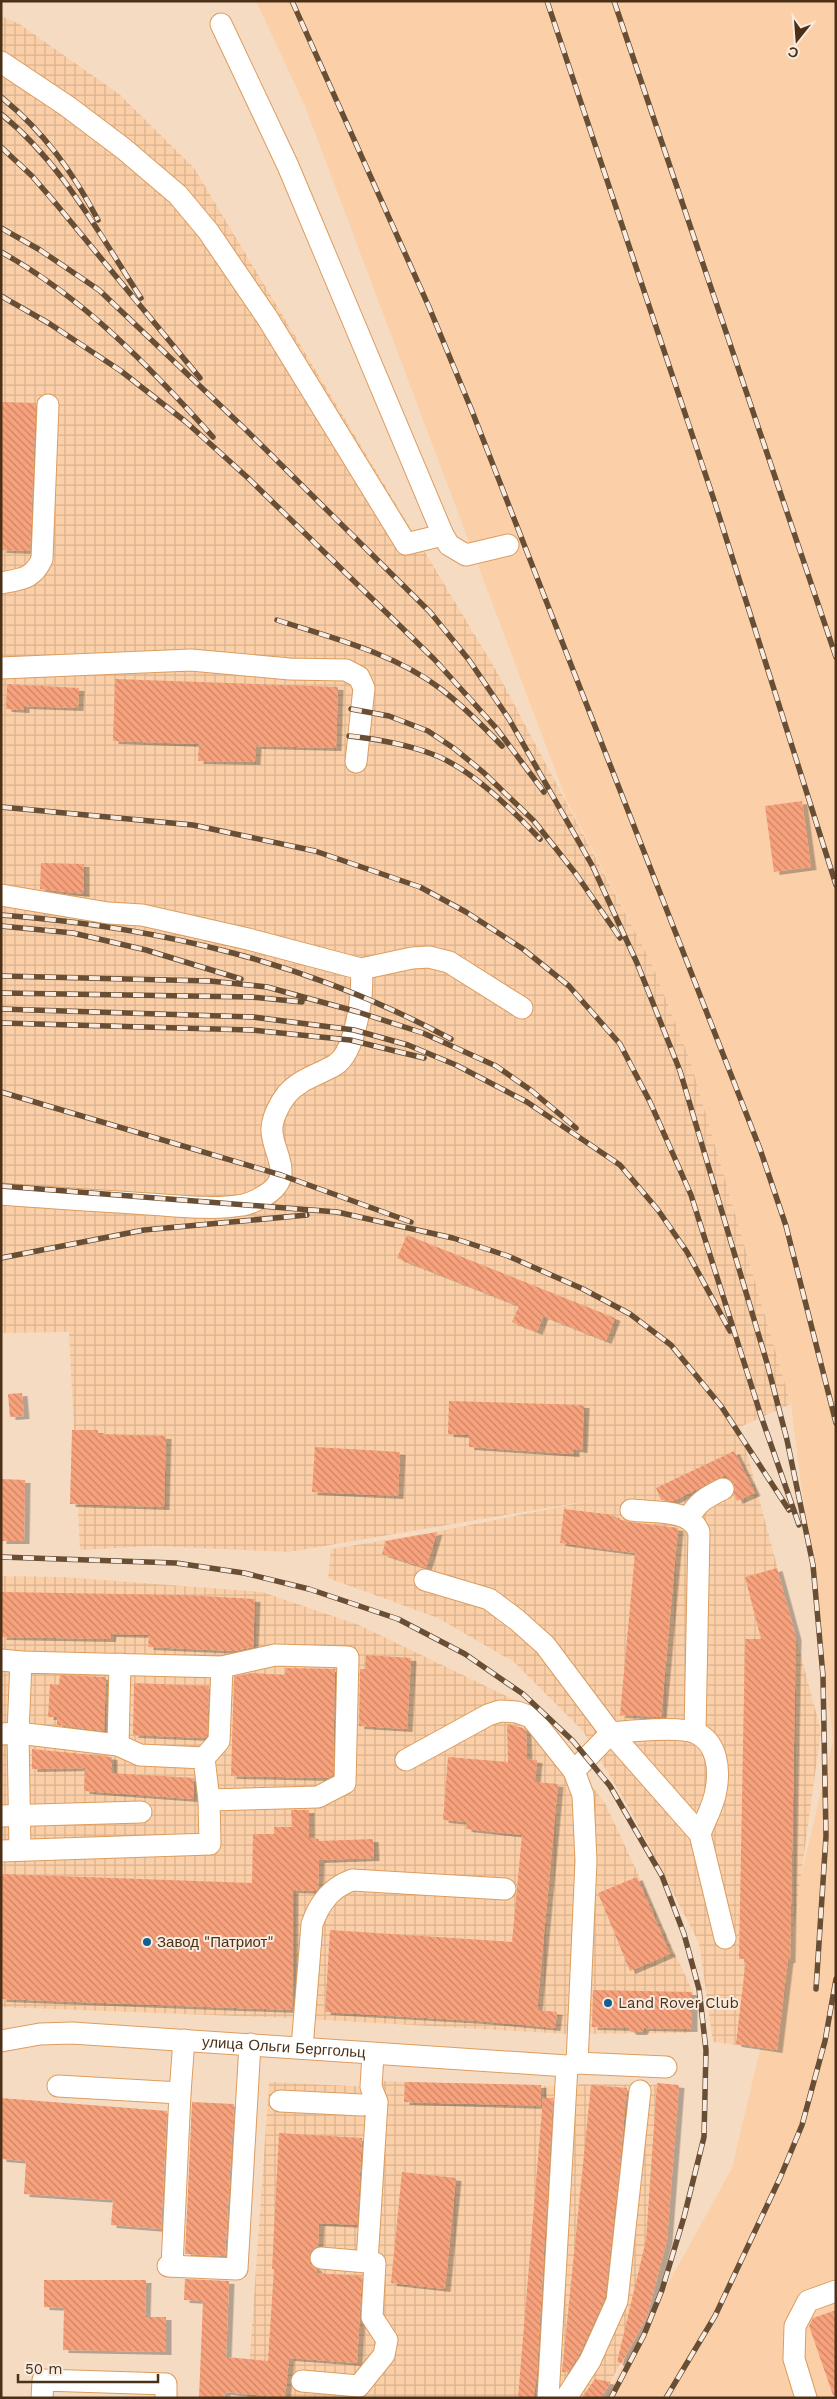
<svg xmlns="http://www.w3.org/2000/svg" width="837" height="2399" font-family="'Work Sans',sans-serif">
<defs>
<pattern id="industrial-grid" width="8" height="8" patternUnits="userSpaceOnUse" patternTransform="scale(1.25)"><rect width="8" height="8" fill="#fbd0a8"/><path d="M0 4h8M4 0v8" fill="none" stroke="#d9b390"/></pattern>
<pattern id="building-back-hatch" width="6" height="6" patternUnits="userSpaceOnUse" patternTransform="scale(1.25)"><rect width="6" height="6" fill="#f8a27d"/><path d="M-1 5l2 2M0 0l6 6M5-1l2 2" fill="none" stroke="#cb8465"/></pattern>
<filter id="shadow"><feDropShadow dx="5.5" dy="3" stdDeviation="0" flood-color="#0004"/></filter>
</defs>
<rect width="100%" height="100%" fill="#f6dbc3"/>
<path fill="#fbd0a8" d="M256,1H836V2398H605L732,2168L833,1741L791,1404L690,1060L651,962L566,799L304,104Z"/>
<path fill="url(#industrial-grid)" d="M1,16L18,23L119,94L194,168L497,672L651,962L690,1060L791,1404L740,1427L821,1731L777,2050L713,2042L699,1943L629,1808L583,1731L514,1662L438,1618L328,1578L331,1549L430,1533L594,1500L289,1552L153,1546L80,1550L69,1332L1,1333Z
M1,1576L63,1577L262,1592L359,1625L517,1701L533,1711L565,1749L606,1805L693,1992L690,2033L567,2034L291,2018L1,2007Z
M382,2081L575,2087L579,2084L679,2085L667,2240L647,2317L601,2398H247L269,2082L371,2087Z"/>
<path fill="url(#building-back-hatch)" filter="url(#shadow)" d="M1,402L36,403L30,551L1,550Z
M115,679L338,687L336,748L256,746L255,762L198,761L199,744L113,741Z
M7,684L79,688L78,708L24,706V710L6,709Z
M802,801L811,867L774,872L765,806Z
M41,863L84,864V894L40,889Z
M407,1235L615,1318L606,1341L543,1316L537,1332L512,1322L519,1306L397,1258Z
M22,1393L24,1416L10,1417L8,1394Z
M449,1401L584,1405L582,1450L574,1449V1454L469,1447V1435L448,1434Z
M72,1430H98V1434L166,1436L164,1507L70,1504Z
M315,1447L400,1452L398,1496L312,1492Z
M734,1451L755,1493L737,1501L734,1494V1484L725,1475L673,1501L661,1500L656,1488Z
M2,1479L25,1480L24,1541H1Z
M564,1509L614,1515V1518L630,1522L678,1528L661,1717L620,1715L635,1553L560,1543Z
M437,1532L426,1568L382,1554L386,1541Z
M777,1568L796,1637L790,1960H788L777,2050L736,2044L746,1959H739L745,1639H761L745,1577Z
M1,1592L184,1595L255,1599L253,1647L234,1651L148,1647L149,1635L111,1634L110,1639L1,1637Z
M366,1655L411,1658L407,1729L359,1726L360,1669H365Z
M286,1668L335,1669L333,1775L327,1778L231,1776L234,1677L251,1673L285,1675Z
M60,1675L106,1677L104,1731L57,1725V1717H48L50,1684L59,1685Z
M134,1683L209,1686L207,1736L205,1738L133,1735Z
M507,1724L523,1728L526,1731L527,1759L537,1760L535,1782L558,1784L537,2010L557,2012L555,2028L479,2021L325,2012L330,1930L512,1942L522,1835L466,1829L467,1822L443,1820L448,1757L508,1762Z
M32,1749L112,1757V1773L194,1778L193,1799L84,1791L85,1768L32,1769Z
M291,1810H309V1838L319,1839V1841L373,1839L374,1858L319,1860L318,1888L316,1891L293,1890L292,2010L1,1999V1874L252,1883L253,1834H274V1827H292Z
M637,1877L670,1954L630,1971L598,1893Z
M593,1990L692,1992V2029L644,2028L642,2032H631L629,2028L592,2027Z
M405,2082L541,2085V2106L404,2102Z
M657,2083L679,2085L667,2240L647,2317L621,2364L617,2362L646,2240Z
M591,2085L627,2088L620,2163L605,2298L579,2355L568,2372H562Z
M1,2098L167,2111L161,2229L111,2225L113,2200L24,2194L26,2161L1,2159Z
M543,2098H553L537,2371L534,2398H518Z
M192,2102L234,2104L225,2256L185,2254Z
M279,2133L362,2138L357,2225L319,2223L318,2246L311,2250L309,2257L310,2264L317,2269L316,2273L362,2276L357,2363L289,2358L285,2398L225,2392L224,2398H199L203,2301L184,2300L185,2279L229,2281L226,2357L268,2361L274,2269H272Z
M402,2172L456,2178L445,2289L391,2283Z
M44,2280H146L145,2317H166V2352L63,2350L64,2308L44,2307Z
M836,2310V2395H833L809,2326L813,2318Z
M595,2379L611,2382L601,2398H582Z"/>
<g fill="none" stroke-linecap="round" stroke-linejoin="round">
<defs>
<g id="minor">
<path d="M221,24L288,166L443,535L449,545L466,555L508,545"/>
<path d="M1,62L67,106L124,149L178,195L208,231L268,319L406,544L443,535"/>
<path d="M1,583C22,579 33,579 42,559L48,405"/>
<path d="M1,668L191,660L290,669L346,670L359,677L364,688L356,762"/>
<path d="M1,895L108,913L142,915L248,939L361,969L412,958L429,957L449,962L522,1008"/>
<path d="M1,1194C50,1198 100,1201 149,1204C180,1206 213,1210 243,1205C253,1203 270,1194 276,1186C289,1170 273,1150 272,1132C271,1120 279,1104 287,1094C300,1079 318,1075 335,1065C356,1052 364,992 361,969"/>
<path d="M631,1510C653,1513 690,1508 699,1532L695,1732"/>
<path d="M689,1518C697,1502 707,1497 723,1489"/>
<path d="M425,1580L489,1599L517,1620L545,1645L611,1733L700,1834L725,1938"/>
<path d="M1,1660L21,1662"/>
<path d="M1,1734L18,1733L118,1745L140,1755L204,1758L209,1800L210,1844L1,1851"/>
<path d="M118,1745L120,1664"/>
<path d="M204,1758L219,1741L222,1667"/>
<path d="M406,1760L488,1715L500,1711L517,1712L531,1717L574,1771L583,1795L586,1861L577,2063"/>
<path d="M574,1771L611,1733C628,1731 681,1726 696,1733C717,1742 720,1769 716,1790C714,1805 705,1820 700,1834"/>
<path d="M1,1816L141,1812"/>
<path d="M20,1850L18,1733L21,1662L222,1667L275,1655L348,1657L345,1783L318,1797L209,1800"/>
<path id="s1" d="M1,2041L40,2034L72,2033L567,2066L577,2063L666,2067"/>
<path d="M302,2048L312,1924C320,1902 331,1888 352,1880L505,1889"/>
<path d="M58,2086L180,2093L184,2040"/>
<path d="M280,2101L362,2105L377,2102"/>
<path d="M321,2258L367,2262"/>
<path d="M168,2266L237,2269L250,2044"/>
<path d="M172,2266L180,2093"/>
<path d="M302,2381L359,2386L384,2355L387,2340L372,2317L375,2263L367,2262L377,2102L371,2087L373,2054"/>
<path d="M42,2398L43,2380L166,2384V2398"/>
<path d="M548,2398L567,2066"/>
<path d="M566,2398L590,2361L617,2301L640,2091"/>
<path d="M806,2398L794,2359L795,2326L808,2301L836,2291"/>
</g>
</defs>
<use href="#minor" stroke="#dc9d5f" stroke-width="23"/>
<use href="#minor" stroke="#fff" stroke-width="21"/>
<defs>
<path id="rail" d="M292,1L429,307L472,411L760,1149L786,1226L836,1423
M547,1L715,503L836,885
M614,1L836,657
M1,97C44,132 73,172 98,220
M1,114C62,163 99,234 141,298
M1,147L32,176L57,205L200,378
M1,228L40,250L99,290L244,428L430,612L469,660L509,719L593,867L637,963L680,1071L767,1363L787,1440L813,1565L823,1676L826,1836L816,1989
M1,252C84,298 150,367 213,437
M1,296L50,324L121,371L186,422L247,477L434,659L497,729L544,792
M277,620C332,638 394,653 441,689C463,706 483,726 502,746
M351,709L389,716L428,731L455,749L483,772L534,821L576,874L620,938
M349,736C377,739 405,744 432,754C471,768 512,810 540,839
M1,807L193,825L315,851L420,887L466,912L523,949L569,986L620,1044L650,1102L691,1195L761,1416L799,1525
M1,915C160,927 310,963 451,1039
M1,926L73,933L146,950L241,979
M1,976L210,981L267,987L358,1012L423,1033L496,1066L532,1091L576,1128
M1,993L252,997L302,1002
M1,1009L253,1017L354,1030L408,1045L456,1065L527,1102L620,1165L658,1210L687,1252L730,1331
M1,1023L251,1030L350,1040L424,1058
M1,1092L281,1175L411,1222
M1,1186L337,1212L453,1238L508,1256L583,1289L630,1314L671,1345L721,1406L789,1510
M1,1258L144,1230L307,1215
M1,1557L176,1563L244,1573L309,1589L398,1619L465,1654L523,1694L573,1741L610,1786L662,1876L684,1934L699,1989L706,2050L704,2137L684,2217L662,2290L644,2335L611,2398
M666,2398L715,2316L780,2178L802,2125L825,2041L836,1979"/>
</defs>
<use href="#rail" stroke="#684e34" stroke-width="5.5"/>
<use href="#rail" stroke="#f9ebdf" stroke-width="4" stroke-dasharray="11" stroke-linecap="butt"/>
</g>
<g fill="#125f92" stroke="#f9ebdf" stroke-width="2">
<circle cx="147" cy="1942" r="5"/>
<circle cx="608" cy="2003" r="5"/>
</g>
<g text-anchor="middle" stroke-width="4" stroke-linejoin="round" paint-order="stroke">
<g font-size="15" fill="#4a3016" stroke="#f9ebdf" text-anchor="start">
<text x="157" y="1947">Завод "Патриот"</text>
<text x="618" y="2008">Land Rover Club</text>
</g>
<g font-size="15" fill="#4a3016" stroke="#f9ebdf">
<text dy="5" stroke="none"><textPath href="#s1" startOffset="284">улица Ольги Берггольц</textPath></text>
</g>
</g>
<rect width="837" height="2399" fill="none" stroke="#4a3016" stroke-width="5"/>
<g transform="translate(797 40) rotate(197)" stroke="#f9ebdf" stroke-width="4" paint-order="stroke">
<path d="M0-4L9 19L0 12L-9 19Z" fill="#4a3016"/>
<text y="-8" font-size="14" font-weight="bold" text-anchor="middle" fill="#4a3016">С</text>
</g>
<path d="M18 2374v8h140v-8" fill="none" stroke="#4a3016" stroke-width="2.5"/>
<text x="25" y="2374" font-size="15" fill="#4a3016" stroke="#f9ebdf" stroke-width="4" paint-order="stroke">50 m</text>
</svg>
